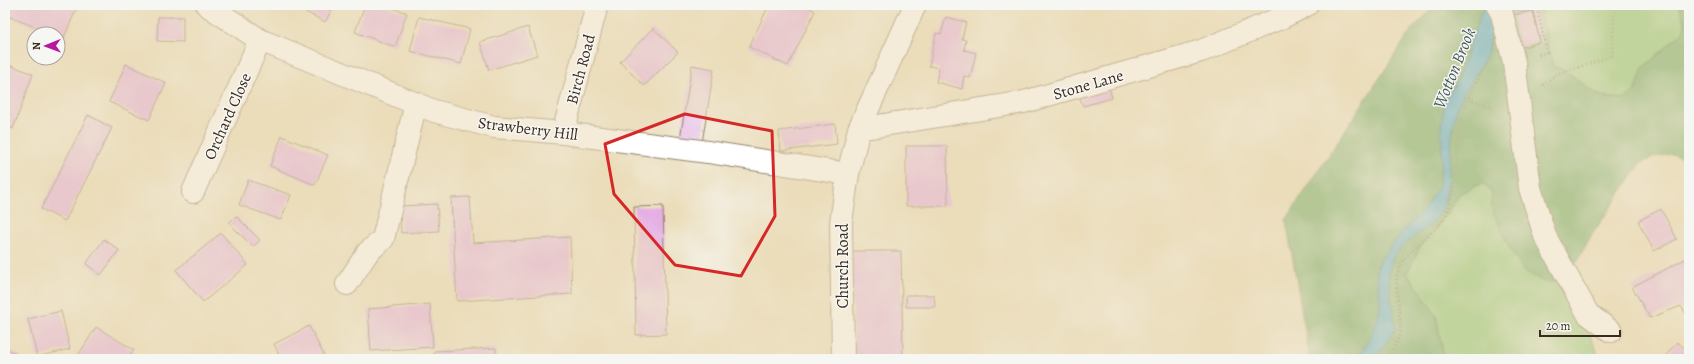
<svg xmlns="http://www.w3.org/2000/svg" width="1694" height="364" font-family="Alegreya,serif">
<rect width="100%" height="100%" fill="#f6f6f2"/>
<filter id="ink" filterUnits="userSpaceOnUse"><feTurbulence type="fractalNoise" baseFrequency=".025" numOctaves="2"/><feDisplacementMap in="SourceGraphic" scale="8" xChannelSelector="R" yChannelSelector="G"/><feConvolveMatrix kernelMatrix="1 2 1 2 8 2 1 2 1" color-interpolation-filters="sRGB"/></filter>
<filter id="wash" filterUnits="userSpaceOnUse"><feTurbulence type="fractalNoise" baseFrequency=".012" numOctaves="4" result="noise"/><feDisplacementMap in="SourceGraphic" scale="16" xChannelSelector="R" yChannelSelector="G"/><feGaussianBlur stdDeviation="0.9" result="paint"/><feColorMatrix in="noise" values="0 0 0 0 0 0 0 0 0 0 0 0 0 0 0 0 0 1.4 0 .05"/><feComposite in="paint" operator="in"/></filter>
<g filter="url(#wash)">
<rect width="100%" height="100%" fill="#ebddba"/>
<path fill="#91c97c" stroke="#667a4d" d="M1540,5H1679L1685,21L1684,31L1643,68L1636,90L1625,99C1615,98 1604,98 1595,93C1580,85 1570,69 1553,67Z
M1482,183L1492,192L1491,206L1544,282L1555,281L1590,335L1600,359H1444L1436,315L1407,273L1422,243L1449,212L1459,194Z"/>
<path fill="#74ad6c" stroke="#586c45" d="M1436,5H1540L1553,67C1570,69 1580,85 1595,93C1604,98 1615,98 1625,99L1636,90L1643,68L1684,31L1685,21L1679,5H1689V160L1673,154L1655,157L1641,163L1591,236L1571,272L1558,281L1544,282L1523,270L1508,245L1491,206L1492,192L1482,183L1459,194L1449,212L1422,243L1407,273L1436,315L1444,359H1310L1286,220L1412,29Z"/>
<path fill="#54add1" stroke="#486c78" d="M1484,5H1512C1506,10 1496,18 1494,25C1490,34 1490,45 1487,54C1478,75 1461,91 1456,113C1448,143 1453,175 1443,206C1433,232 1396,241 1390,266C1385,284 1395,310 1395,330L1375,359H1358C1366,343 1380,324 1380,305C1381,291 1374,276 1378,263L1406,228L1423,211L1439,186L1442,158L1441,127L1444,105L1447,96L1456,83Z"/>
<g id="blocks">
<path fill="#e5aee4" d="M5,5H78L64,38L58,36V34H53L5,15Z
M292,5H334L325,22Z
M365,5H384L407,13L395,47L355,32Z
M645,5H680L679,10Z
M769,5H804L815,11L788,66L749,47Z
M1533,11L1540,42L1519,48L1512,15Z
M158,17H183V42L157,41Z
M419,17L470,29L461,64L410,51Z
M946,17L966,22L962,39L966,40L964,50L976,53L970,78L964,76L962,89L936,82L939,68L929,66L936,33L941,34Z
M528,27L537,55L489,70L480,42Z
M653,28L678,52L644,86L620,62Z
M5,63L33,74L13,129L5,126Z
M126,64L166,83L149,120L109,102Z
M692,65L714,69L702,143L680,139Z
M1108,83L1112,98L1083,106L1078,92Z
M88,115L112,128L65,221L41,209Z
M835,124L837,144L781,151L779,131Z
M282,136L328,155L315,185L270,166Z
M906,146H947L948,206H906Z
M248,180L291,195L281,220L239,205Z
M470,197L473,243L570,237L572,294L457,301L451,198Z
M437,204L439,231L401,233L400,206Z
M663,206L666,334L636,335L634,207Z
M1661,209L1677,239L1654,251L1638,221Z
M236,216L260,240L253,247L229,223Z
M221,233L248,265L203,302L176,270Z
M104,239L119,250L101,275L86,264Z
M852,251H901L903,359H854Z
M1687,258L1689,261V319L1681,306L1650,318L1632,287Z
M906,295H934L935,307H906Z
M430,304L433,347L371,351L368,309Z
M61,311L70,349L37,357L28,319Z
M309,326L326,359H281L274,344Z
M96,327L134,350L128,359H76Z
M1677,342L1688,351L1682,359H1663Z
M5,347L24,359H5Z
M496,348V359H434V351Z"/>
</g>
</g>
<g filter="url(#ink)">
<use href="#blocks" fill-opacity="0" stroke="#93846c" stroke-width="1"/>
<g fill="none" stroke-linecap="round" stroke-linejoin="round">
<defs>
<path id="minor" d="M207,5L260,40L434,111L494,127L563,133L708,152L848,174
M1497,5L1502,14L1514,62L1530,188L1545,236L1588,314L1611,331
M859,129L1024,102L1201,51L1283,17L1307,5
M563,133L597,5
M193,192L260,40
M347,284L368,252L383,239L416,103
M843,359L841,222L848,174L859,129L915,5"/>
</defs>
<use href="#minor" stroke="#93846c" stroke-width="24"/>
<path stroke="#93846c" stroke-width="2.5" stroke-dasharray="1 3" stroke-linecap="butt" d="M1536,5L1547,52L1538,55
M1543,85L1555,75L1612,56L1615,5
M1469,99L1495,108
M1384,359C1388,354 1394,348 1397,342C1406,326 1394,294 1397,276C1403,247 1436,238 1447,213C1459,185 1455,152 1461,123C1465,101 1477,82 1487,62"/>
<use href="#minor" stroke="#fff" stroke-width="22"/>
</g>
</g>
<path d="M0 0H1694V364H0ZM685,114L772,131L775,216L741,276L675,265L614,194L605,144Z" fill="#ebddba" fill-opacity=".55" fill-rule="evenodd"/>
<path fill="none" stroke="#d62828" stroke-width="3" stroke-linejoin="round" d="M685,114L772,131L775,216L741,276L675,265L614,194L605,144Z"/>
<g text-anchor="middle" stroke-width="3" stroke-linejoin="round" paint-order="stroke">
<g font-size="16" fill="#3b2a1e" stroke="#f6f6f2">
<text transform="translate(580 69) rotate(-75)" y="6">Birch Road</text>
<text transform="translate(1088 84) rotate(-16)" y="6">Stone Lane</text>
<text transform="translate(227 116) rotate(-66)" y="6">Orchard Close</text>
<text transform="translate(528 128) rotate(7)" y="6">Strawberry Hill</text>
<text transform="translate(842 266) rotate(-90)" y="6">Church Road</text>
</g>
<g font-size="17" font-style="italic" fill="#44585d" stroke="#f6f6f2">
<text transform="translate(1454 68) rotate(-68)" y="6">Wotton Brook</text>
</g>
</g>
<rect width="1694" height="364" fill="none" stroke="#f6f6f2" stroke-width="20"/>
<g transform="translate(46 46) rotate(269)"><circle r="19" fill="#f6f6f2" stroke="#aba49d"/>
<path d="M0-3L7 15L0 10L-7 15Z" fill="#b5179e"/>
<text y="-6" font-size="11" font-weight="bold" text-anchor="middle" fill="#3b2a1e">N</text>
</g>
<path d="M1540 330v6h80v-6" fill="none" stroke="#3b2a1e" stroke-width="2"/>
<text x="1546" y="330" font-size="12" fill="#3b2a1e" stroke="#f6f6f2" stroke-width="3" paint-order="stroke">20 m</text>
</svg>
